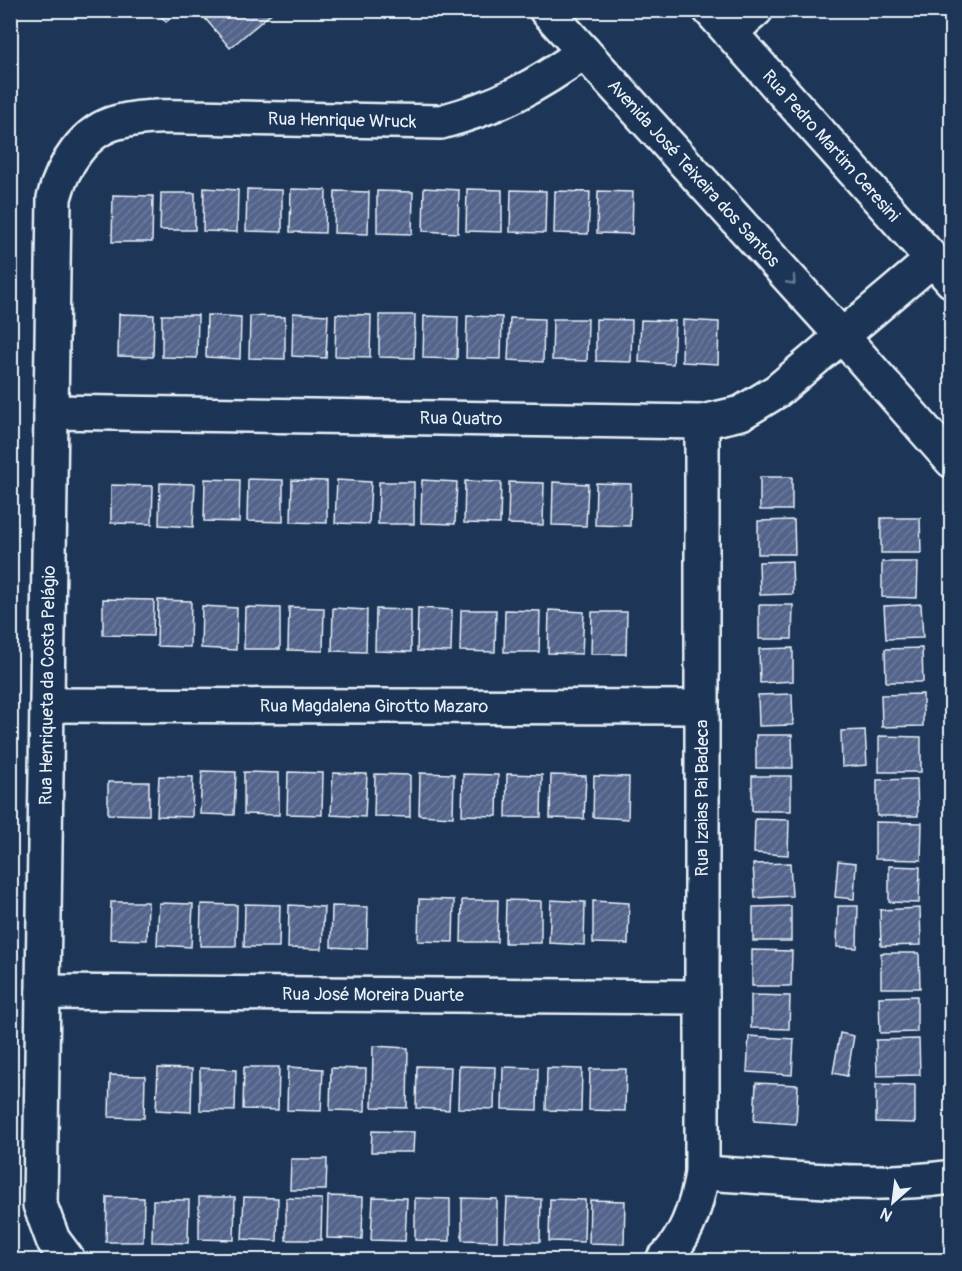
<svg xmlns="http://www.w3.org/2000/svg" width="962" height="1271" font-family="Pangolin,sans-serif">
<defs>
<pattern id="building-hatch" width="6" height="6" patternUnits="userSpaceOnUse" patternTransform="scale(1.5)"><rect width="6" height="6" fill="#52648b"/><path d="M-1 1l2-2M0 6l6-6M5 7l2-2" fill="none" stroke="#6b7b9c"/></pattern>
</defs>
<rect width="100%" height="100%" fill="#1d3557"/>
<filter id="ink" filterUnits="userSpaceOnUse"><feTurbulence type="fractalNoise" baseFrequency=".0167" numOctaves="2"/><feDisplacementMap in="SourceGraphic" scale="12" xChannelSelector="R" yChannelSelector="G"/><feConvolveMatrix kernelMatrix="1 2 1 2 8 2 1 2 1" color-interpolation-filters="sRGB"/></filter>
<g filter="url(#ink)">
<path fill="url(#building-hatch)" stroke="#e8f1f8" stroke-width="1.5" d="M156,10H179L166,22Z
M198,10H275L230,48Z
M204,188L238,190L237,232L203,231Z
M424,188L459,190L458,233L423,231Z
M247,189L282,190V232L246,231Z
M291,189L326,190L325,233L290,232Z
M467,189L502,190V232L466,231Z
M511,190L546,191L545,233L510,232Z
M335,191L369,192L368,234L334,233Z
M377,191L413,192L412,234L377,233Z
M555,191L590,192L588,234L554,233Z
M598,191L633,192L632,234L597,233Z
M161,193H195V230H160Z
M113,195L153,196L152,242H112Z
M293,313L328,315L326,358L292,356Z
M119,314L154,315L153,357L118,356Z
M336,314L371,315L370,357L335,356Z
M162,315H198L197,358L162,357Z
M207,315L241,317L240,359L206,357Z
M379,315H415L414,358L379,357Z
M250,316L285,317V359L249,358Z
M424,316L458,317L457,359L423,358Z
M467,316L502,317L501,359L466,358Z
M510,318L544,319L543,362L508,360Z
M553,319H588L587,361L552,360Z
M596,319L632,320L631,362L596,361Z
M641,320L675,321L673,364L639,362Z
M683,320L719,322L718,364L682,362Z
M760,477H792V510H760Z
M205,479L240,480L239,522L204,521Z
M248,479L283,480V522L247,521Z
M292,480L327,481V523L291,522Z
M337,480L371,482L369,524L335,523Z
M422,480L457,482L455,524L421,523Z
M465,481L501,482L500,524L464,523Z
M379,482H414V524H378Z
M509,482L544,483L543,525L508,524Z
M553,482L588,484L586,526L552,525Z
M160,483L195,484L193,527L159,525Z
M596,483L631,484L630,526L595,525Z
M111,485L153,486L152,524L111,523Z
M881,518H920L921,553H881Z
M794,520L795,554H758V521Z
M792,561L793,594L760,595L759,562Z
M882,562H918L917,598L882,597Z
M103,599L154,600L153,636L103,635Z
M158,600L191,601L190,647L157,646Z
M921,604L923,638L886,639L884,606Z
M759,605H793L792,639H759Z
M202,606L237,608L236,650L201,648Z
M245,607L280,608V649H244Z
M289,607L324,608L323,651L288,650Z
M333,608L367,610L366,652L332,651Z
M418,608L452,610L451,652L417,651Z
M376,609L411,610V652L375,651Z
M461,610H496L495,652L460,651Z
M505,610L540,611L539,652H504Z
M549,610L584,612L582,654L548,653Z
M592,612H627L626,654H591Z
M793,648V681L760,683L759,649Z
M922,648L923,682H886L885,649Z
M792,694L793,725L759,726L758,695Z
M923,694V726L882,727L881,695Z
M865,730L867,765L842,767L841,731Z
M756,735H792L793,768H756Z
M879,736L921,737V772H879Z
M202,771L236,772L234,815L200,814Z
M244,772L279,773V815L244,814Z
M288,772L323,773L322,815L287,814Z
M333,773L367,774L365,817L331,815Z
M420,773L454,774L453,817L419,815Z
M375,774L410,775V817L374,816Z
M463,774L498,775L497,816L462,815Z
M507,774L542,775L541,817H506Z
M551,775L586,776L584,819L550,818Z
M159,776L193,777L192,817L157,816Z
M594,776L629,777L628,819L593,817Z
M752,776H791V811H752Z
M917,779L918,816H877V780Z
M108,782H149V815L108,814Z
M755,819L789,820L788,855L754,853Z
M875,822L922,823L921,860L875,859Z
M838,861L856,863L854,899L835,897Z
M790,863L792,896L755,898L753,864Z
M889,866L920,867L919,903L889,902Z
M419,899L454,900L453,942L418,941Z
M462,900H498L497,942H461Z
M506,900L541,901V943H505Z
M551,900L585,902L584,945L549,943Z
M593,901L629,903L628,944L593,943Z
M111,902H148L147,940L110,939Z
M159,903L193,904L191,947L157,945Z
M201,904L237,905L236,946H200Z
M245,904L280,905L279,947H244Z
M289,905L324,907L322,949L288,948Z
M332,906L368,907L367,949L331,947Z
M791,906V941H753V907Z
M838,906H858L857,948L837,947Z
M920,908L921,945L881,946L880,910Z
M752,950L792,951L791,986H752Z
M881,953H919L920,988H881Z
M751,995L790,996L789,1029L751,1028Z
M917,996V1032L880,1033L879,997Z
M840,1033L854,1036L847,1076L833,1073Z
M749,1036L794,1039L792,1075L747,1072Z
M919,1039L920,1075L877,1076L876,1040Z
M373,1046L408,1048L407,1108L372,1107Z
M417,1066L451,1067L449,1110L416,1108Z
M459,1066L495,1067L494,1109L458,1108Z
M244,1067H279L278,1110L243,1109Z
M288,1067L323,1069L321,1111L287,1110Z
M503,1067L538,1068L537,1110L502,1109Z
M158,1068L192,1069L191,1112L156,1110Z
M200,1068L236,1070L235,1111L200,1110Z
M331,1068L366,1069L365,1111L330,1110Z
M547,1068L582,1069L581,1111L546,1110Z
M590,1069H626L625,1111L589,1110Z
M110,1075L145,1076L144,1118L109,1117Z
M756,1083L798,1085L796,1124L754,1121Z
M876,1084L915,1085V1123L876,1122Z
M372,1131L414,1132L413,1152H371Z
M291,1159H327L326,1190H290Z
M328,1196L363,1197L362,1239L327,1238Z
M107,1197L144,1198L143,1242H106Z
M199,1197H235L234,1240L199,1239Z
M244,1197L278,1198L277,1241L242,1239Z
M373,1197L407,1198L405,1241L371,1240Z
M286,1198L322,1199L321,1240H286Z
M415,1198L450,1199V1241L415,1240Z
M462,1198L497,1199V1241L462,1240Z
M507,1198L541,1199L540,1242L505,1241Z
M550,1199L585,1200L584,1242L549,1241Z
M153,1200H189L188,1243L152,1242Z
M590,1200L625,1201L624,1244L589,1243Z"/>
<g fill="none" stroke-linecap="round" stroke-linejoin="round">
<defs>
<g id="minor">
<path id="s1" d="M546,10L842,336L952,461"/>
<path id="s2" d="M710,10L952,281"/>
<path d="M730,33L756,10"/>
<path id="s3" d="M51,412L702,422L741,413L777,391L932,260"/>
<path id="s4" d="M47,705L702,707"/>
<path id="s5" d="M43,992L702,997"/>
<path d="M702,1173C784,1177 869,1189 952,1177"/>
<path id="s6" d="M68,1260L53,1240L40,1205L54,198C62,167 84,130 118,122C155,113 199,118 237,118C305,119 373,121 441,122C498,107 537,86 584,52"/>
<path d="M663,1260C687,1238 697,1205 702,1173V422"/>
</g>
</defs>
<use href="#minor" stroke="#e8f1f8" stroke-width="38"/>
<use href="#minor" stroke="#1d3557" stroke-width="33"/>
</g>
<defs><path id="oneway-chevron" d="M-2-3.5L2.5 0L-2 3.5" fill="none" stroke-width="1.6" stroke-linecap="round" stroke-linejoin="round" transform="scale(1.5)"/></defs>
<use stroke="#64778f" href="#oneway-chevron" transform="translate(792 281) rotate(48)"/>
</g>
<g text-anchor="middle" stroke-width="5" stroke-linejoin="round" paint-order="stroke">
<g font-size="18" fill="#e8f1f8" stroke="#1d3557">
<text dy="6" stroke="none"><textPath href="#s6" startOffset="1398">Rua Henrique Wruck</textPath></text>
<text dy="6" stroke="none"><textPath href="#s2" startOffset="182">Rua Pedro Martim Ceresini</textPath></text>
<text dy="6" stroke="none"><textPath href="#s1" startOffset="220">Avenida José Teixeira dos Santos</textPath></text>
<text dy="6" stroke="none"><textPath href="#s3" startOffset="410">Rua Quatro</textPath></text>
<text dy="6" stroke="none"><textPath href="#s6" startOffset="582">Rua Henriqueta da Costa Pelágio</textPath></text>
<text dy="6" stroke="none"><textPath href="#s4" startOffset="327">Rua Magdalena Girotto Mazaro</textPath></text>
<text transform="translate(702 798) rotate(-90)" y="6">Rua Izaias Pai Badeca</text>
<text dy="6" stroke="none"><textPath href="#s5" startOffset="330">Rua José Moreira Duarte</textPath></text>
</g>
</g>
<rect width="962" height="1271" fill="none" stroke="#1d3557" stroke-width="36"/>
<rect x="18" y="18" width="926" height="1235" fill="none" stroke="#e8f1f8" stroke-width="2" filter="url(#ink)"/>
<g transform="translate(893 1202) rotate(208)" stroke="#1d3557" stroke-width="4.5" paint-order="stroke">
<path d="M0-4.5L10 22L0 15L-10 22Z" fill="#e8f1f8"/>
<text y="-9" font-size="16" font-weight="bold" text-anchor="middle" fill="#e8f1f8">N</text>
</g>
</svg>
